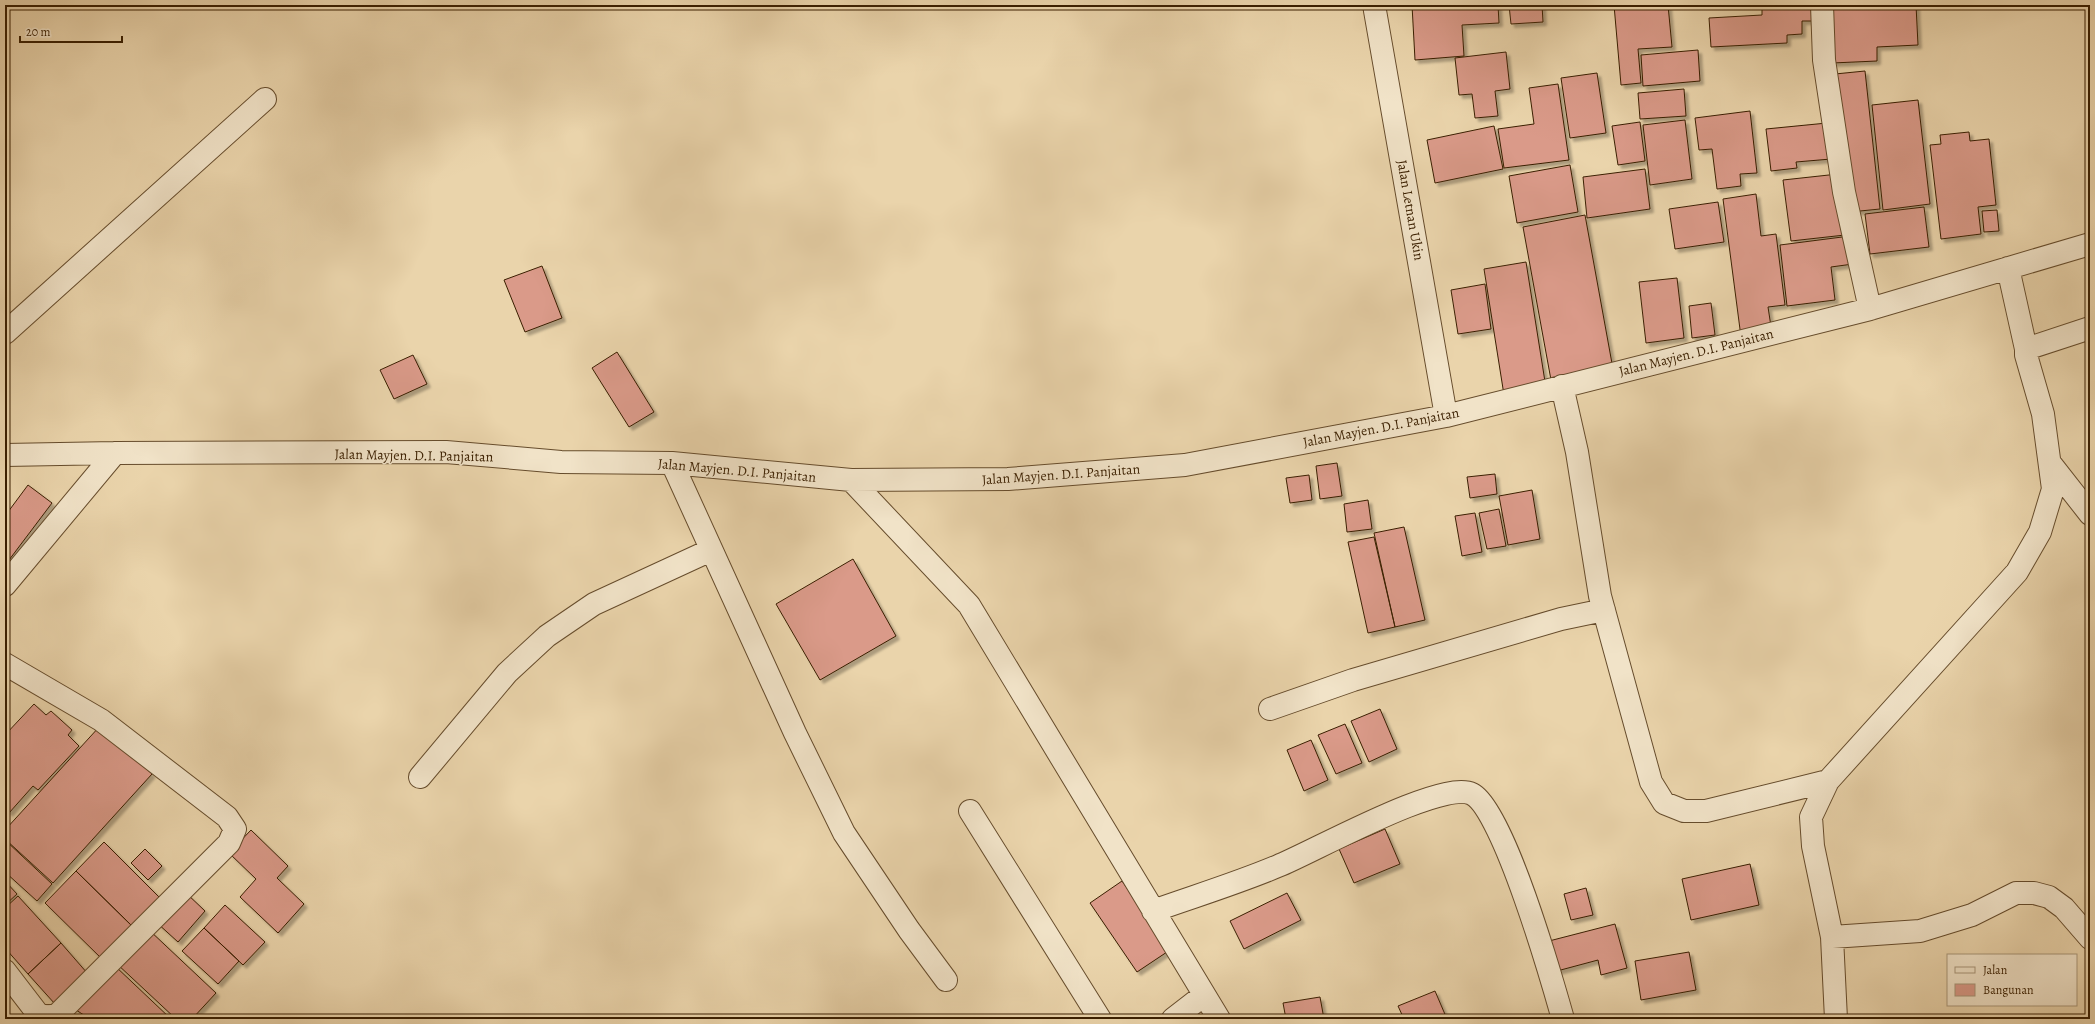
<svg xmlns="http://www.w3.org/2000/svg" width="2095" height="1024" font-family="Alegreya,serif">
<defs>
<filter id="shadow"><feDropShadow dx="3.5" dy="3.5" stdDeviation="1" flood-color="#0004"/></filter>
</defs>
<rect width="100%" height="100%" fill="#ead4ab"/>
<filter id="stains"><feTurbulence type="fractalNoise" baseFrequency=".005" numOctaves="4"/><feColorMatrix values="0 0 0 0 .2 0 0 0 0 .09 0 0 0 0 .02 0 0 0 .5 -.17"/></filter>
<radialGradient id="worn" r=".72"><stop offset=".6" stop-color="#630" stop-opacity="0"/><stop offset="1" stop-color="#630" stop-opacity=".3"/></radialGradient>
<path fill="#da9a89" stroke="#3a1f01" filter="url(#shadow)" d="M1412,5H1498L1499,23L1462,25L1464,56L1415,60Z
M1509,5H1542L1543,22L1511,24Z
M1614,5H1668L1672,47L1638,49L1641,83L1621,85Z
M1762,5H1815L1816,21H1802V34L1787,35V43L1711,47L1709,18L1762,15Z
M1835,5H1916L1918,45L1877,47V61L1832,63L1830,8H1835Z
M1698,50L1700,81L1643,86L1641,55Z
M1506,52L1510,89L1495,91L1498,116L1475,118L1472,94L1459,95L1455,58Z
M1865,71L1880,209L1850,212L1835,74Z
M1597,73L1606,133L1570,138L1561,78Z
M1558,84L1569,160L1504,168L1498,129L1534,124L1529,88Z
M1684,89L1686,116L1640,119L1638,93Z
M1918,100L1930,204L1883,210L1872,105Z
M1750,111L1757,173L1740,174L1741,186L1717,189L1712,149L1699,150L1695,118Z
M1685,120L1692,179L1650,185L1643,125Z
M1640,122L1645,161L1618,165L1612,126Z
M1827,123L1831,159L1796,162L1797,168L1771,171L1766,129Z
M1494,126L1503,169L1435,183L1427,140Z
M1969,132L1970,141L1989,139L1996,205L1978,207L1981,234L1941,239L1930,145L1941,144L1940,135Z
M1570,165L1578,212L1517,223L1509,176Z
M1645,169L1650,209L1587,218L1583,177Z
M1838,174L1845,235L1791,241L1783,180Z
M1756,194L1761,236L1776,234L1785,305L1768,307L1772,333L1741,337L1723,199Z
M1718,202L1724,242L1675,249L1669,209Z
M1924,207L1929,247L1870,254L1865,214Z
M1997,210L1999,231L1984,232L1982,211Z
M1585,215L1613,369L1551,380L1523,227Z
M1850,236L1853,264L1831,267L1835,300L1787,306L1780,245Z
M1526,262L1546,388L1504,395L1484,269Z
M542,266L562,318L525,332L504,280Z
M1677,278L1684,338L1646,343L1639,282Z
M1485,284L1491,329L1458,334L1451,290Z
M1711,303L1715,335L1692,338L1689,306Z
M617,352L654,412L629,427L592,368Z
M413,355L427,384L394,399L380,370Z
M1337,463L1342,496L1320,499L1316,466Z
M1495,474L1497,494L1470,498L1467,477Z
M1309,475L1312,500L1290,503L1286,478Z
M28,485L52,503L9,560L5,557V516Z
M1532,490L1540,539L1508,545L1499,496Z
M1368,500L1372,529L1347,532L1344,504Z
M1499,509L1506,546L1487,549L1479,513Z
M1475,513L1482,552L1462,556L1455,516Z
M1404,527L1425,620L1395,627L1374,533Z
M1374,537L1395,627L1368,633L1348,542Z
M853,559L896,636L820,680L776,604Z
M34,704L46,715L51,711L72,730L68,735L79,746L38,790L33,786L9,813L5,809V735Z
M1380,709L1397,749L1369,762L1351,721Z
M1345,724L1362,763L1336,774L1318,735Z
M100,726L152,774L53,883L5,839V830Z
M1311,740L1328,780L1304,791L1287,750Z
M1385,829L1400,864L1354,883L1339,849Z
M251,830L288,866L277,878L304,904L278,933L240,897L256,879L229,853Z
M5,840L52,884L37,901L5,872Z
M104,842L161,899L133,927L76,871Z
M145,849L162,866L148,880L131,863Z
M1750,864L1759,905L1691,920L1682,879Z
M76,871L133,927L102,959L45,903Z
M5,881L17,894L5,905Z
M1122,881L1170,950L1137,972L1090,903Z
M1586,888L1593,915L1571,920L1564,894Z
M185,892L205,911L178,942L156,922Z
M1287,893L1301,920L1244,949L1230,921Z
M18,896L61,943L28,974L5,948V908Z
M225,905L265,942L243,965L204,928Z
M1615,924L1627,968L1601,975L1598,960L1557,971L1549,941Z
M204,928L239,961L218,984L182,951Z
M148,929L216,993L192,1019H176L116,963Z
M61,943L88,974L55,1004L28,974Z
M1689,952L1696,990L1641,1000L1635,961Z
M114,965L171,1019H90L73,1008Z
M1435,991L1447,1019H1404L1398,1006Z
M1320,997L1324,1019H1286L1283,1003Z"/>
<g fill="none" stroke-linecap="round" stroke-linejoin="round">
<defs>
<path id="minor" d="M1374,5L1446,416
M1822,5L1824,60L1844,192L1870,309
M5,333L265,99
M2026,349L2090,328
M1562,386L1577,452L1600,596L1651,782L1664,803L1684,811H1706L1828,781
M5,455L115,453L446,452L561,462L672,463L851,480L1008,479L1185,465L1446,416L1870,309L2090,244
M672,463L795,733L844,833L909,930L946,980
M2050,463L2090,514
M851,480L969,605L1219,1019
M5,585L115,453
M5,664L101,720L227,817L235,829L229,843L58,1014L48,1017L38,1014L5,971
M1270,709L1353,680L1561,619L1604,610
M420,777L507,673L547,636L594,604L711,550
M970,811L1100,1019
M1153,911C1195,896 1238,883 1278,866C1313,852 1442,779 1472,794C1503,809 1552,980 1563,1019
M1832,937L1920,931L1972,915L2016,893H2034L2049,897L2064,908L2090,938
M1173,1019L1204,995
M1836,1019L1832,937L1813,846L1811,817L1828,781L2017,572L2040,532L2053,489L2043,414L2026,355V349L2008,268"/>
</defs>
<use href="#minor" stroke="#664c2c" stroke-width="24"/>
<use href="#minor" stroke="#f1e3c8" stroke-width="22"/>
</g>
<g text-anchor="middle" stroke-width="3" stroke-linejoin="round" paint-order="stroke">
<g font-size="14" fill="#3a1f01" stroke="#f1e3c8">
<text transform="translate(1411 210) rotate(80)" y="5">Jalan Letnan Ukin</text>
<text transform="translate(1696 352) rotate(-14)" y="5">Jalan Mayjen. D.I. Panjaitan</text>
<text transform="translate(1381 427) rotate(-11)" y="5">Jalan Mayjen. D.I. Panjaitan</text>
<text transform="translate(414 455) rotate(1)" y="5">Jalan Mayjen. D.I. Panjaitan</text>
<text transform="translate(737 470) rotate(5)" y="5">Jalan Mayjen. D.I. Panjaitan</text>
<text transform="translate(1061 474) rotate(-4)" y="5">Jalan Mayjen. D.I. Panjaitan</text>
</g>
</g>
<rect width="2095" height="1024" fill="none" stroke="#ead4ab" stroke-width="20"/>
<rect x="6" y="6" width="2083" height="1012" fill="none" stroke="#3a1f01" stroke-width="2"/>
<rect x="10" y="10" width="2075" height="1004" fill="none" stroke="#3a1f01"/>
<rect x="1947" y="954" width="130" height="52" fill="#f1e3c8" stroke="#a89578"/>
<rect x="1955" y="967" width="20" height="6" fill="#f1e3c8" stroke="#a89578"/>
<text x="1983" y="974" font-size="12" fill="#3a1f01">Jalan</text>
<rect x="1955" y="984" width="20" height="12" fill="#da9a89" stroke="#a89578"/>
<text x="1983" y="994" font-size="12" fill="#3a1f01">Bangunan</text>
<path d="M20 36v6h102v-6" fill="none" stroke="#3a1f01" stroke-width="2"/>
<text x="26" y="36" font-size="12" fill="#3a1f01" stroke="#f1e3c8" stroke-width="3" paint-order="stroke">20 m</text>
<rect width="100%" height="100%" filter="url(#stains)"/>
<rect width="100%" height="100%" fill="url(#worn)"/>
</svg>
